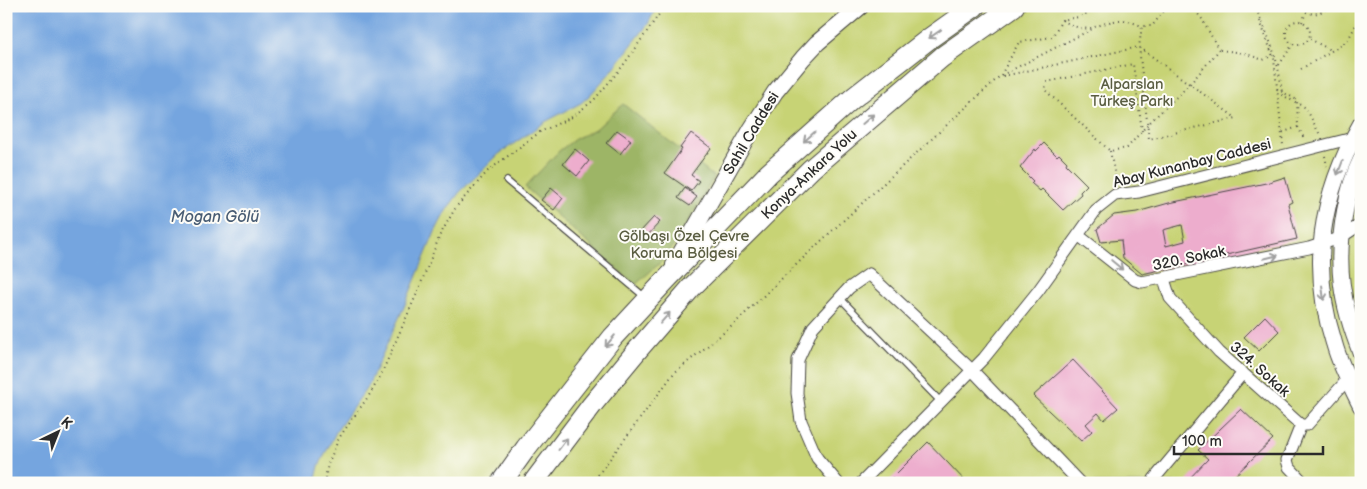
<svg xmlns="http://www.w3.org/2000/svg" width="1367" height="489" font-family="'Balsamiq Sans',sans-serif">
<rect width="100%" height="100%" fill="#fdfcf7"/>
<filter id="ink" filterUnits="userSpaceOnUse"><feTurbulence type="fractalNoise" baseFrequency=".02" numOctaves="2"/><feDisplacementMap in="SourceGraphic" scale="10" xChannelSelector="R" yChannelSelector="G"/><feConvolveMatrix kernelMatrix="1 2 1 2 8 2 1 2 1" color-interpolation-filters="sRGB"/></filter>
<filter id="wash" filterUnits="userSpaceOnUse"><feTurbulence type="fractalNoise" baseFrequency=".0096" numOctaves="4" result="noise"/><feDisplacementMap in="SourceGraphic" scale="20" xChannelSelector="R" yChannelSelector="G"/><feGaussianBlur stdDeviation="1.12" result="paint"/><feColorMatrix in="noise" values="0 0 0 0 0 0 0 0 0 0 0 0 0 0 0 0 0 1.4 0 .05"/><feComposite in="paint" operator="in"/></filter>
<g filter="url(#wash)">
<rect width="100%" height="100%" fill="#efe5ca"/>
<path fill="#c7d375" stroke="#797f50" d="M6,6H1361V483H6Z"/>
<path fill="#9db566" stroke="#647048" d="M623,104L714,177L676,243L661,262L635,285L525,187L559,151L575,139L597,128Z"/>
<path fill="#74a5df" stroke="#506885" d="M6,6H657L648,24L610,73L589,96L581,103L545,122L499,154L459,193L446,211L435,232L404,307L368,386L336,432L319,466L315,483H6Z"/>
<g id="blocks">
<path fill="#edadcd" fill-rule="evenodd" d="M617,130L631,140L620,154L606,143Z
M691,133L711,148L691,175L699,181L691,191L665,173L682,149L680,148Z
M1044,143L1057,156L1059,154L1067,162L1066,164L1087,185L1080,192L1081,194L1063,210L1042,189L1040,191L1031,183L1033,181L1020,168L1035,149L1036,151Z
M575,149L589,161L577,176L563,164Z
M1285,177L1292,202L1288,204L1297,239L1142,274L1123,258L1121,240L1101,242L1097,229L1114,215L1137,212L1169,203L1266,183ZM1182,225L1185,241L1166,246L1163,230Z
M551,188L563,198L554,210L541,200Z
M685,188L697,197L690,206L678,198Z
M654,217L660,222L645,238L639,233Z
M1265,316L1279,331L1259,351L1244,337Z
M1073,360L1118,408L1104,420L1098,413L1086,424L1092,431L1081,441L1033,396Z
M1241,409L1273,439L1227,483H1185L1208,459L1198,450Z
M928,442L967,483H887Z"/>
</g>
</g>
<g filter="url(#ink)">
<use href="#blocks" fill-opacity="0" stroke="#484743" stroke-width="1"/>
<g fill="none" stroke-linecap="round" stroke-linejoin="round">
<defs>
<path id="lane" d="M507,181L646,298
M840,298L941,402"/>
<path id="street" d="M1078,235L1135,280L1142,282L1309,248L1340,238L1361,224
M1164,279L1170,298L1219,352L1301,425H1307L1348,379
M1301,425L1287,460L1289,467L1304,483
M838,483L817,458L801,421L797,393L798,360L813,327L849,288L869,274L972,370L1080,483
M861,483L984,358L1038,291L1096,210L1115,195L1139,192L1353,138L1361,143
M1153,483L1154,479L1243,373"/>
<path id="secondary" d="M1361,124C1321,194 1309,265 1334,343C1340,365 1351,386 1361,406
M1361,160C1353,176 1348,194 1345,211C1335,265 1341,303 1361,353
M674,265L752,128L775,92L803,58L817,43L861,6"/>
<path id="highway" d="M501,483L526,448L613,337L666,280L769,173L853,98L930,38L975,6
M533,483L592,405L635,353L691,288L811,169L942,57L1014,6"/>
</defs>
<use href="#lane" stroke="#484743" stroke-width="8"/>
<use href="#street" stroke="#484743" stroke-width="13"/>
<use href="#secondary" stroke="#484743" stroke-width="18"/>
<use href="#highway" stroke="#484743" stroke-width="22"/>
<path stroke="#484743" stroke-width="2" stroke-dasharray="1 4" stroke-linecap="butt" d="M1251,6L1256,9
M1298,6C1307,16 1320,16 1329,6
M1256,9C1269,37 1280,63 1282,95L1306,108L1320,135
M1062,20C1091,37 1092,24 1119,20C1126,19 1136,24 1142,26
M1260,21L1274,59L1283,145
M1286 33a12 12 0 1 1 24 0a12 12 0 1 1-24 0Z
M1302,22L1306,13
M1310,39L1332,51
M1220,50L1244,53L1263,60L1273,55
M1279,65L1293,44
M1301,69L1343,44L1349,38L1361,15
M1001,75L1019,42L1052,37L1062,20L1084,16L1092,6
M1003,76L1139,47L1236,118L1149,139L1139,47L1142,26H1152L1168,6
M1277,89L1297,100L1298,127L1281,133
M1298,127L1305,140
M1142,131L1133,64L1047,82L1045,90L1110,151L1127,148L1147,125L1189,85L1219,50L1202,19L1193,8L1195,6
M1110,151L1117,185
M1325,156L1327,166
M324,483L328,464L339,438L370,394L380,377L418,291L440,235L456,207L488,171L540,132L572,117L594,100L622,67L665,6
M592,483L674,373L732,326L819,243L1000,76L1092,29"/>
<use href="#lane" stroke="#fff" stroke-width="5.5"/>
<use href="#street" stroke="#fff" stroke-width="11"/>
<use href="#secondary" stroke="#fff" stroke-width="16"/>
<use href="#highway" stroke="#fff" stroke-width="20"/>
</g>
<defs><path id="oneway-shaft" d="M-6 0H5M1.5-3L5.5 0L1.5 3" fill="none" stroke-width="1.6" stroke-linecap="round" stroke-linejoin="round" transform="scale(1.25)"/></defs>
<g stroke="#a0a0a0">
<use href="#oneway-shaft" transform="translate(935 34) rotate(145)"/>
<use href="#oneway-shaft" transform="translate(868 119) rotate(-41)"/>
<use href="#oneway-shaft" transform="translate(809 137) rotate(138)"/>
<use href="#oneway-shaft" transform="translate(1340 168) rotate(111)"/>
<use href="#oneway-shaft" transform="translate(1271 257) rotate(-13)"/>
<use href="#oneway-shaft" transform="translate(1117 265) rotate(40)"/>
<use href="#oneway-shaft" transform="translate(1323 293) rotate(83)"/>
<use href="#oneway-shaft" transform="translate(665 318) rotate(-49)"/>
<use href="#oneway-shaft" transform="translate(610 341) rotate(130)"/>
<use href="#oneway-shaft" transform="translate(563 444) rotate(-53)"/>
</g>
</g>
<g text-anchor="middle" stroke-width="4" stroke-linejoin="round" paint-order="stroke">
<g font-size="15" fill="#5a5d41" stroke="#fdfcf7">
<text x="1132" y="89">Alparslan<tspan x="1132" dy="17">Türkeş Parkı</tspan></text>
<text x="684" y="241">Gölbaşı Özel Çevre<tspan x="684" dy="17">Koruma Bölgesi</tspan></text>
</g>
<g font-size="15" fill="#2b2b2b" stroke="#fdfcf7">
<text transform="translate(751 133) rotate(-59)" y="5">Sahil Caddesi</text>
<text transform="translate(1192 163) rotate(-14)" y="5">Abay Kunanbay Caddesi</text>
<text transform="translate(809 174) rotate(-43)" y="5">Konya-Ankara Yolu</text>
<text transform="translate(1189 258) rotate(-12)" y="5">320. Sokak</text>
<text transform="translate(1260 369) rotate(42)" y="5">324. Sokak</text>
</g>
<g font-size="16" font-style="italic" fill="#485c73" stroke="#fdfcf7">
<text x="215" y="222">Mogan Gölü</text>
</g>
</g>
<rect width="1367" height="489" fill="none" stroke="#fdfcf7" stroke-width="25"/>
<g transform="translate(58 432) rotate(43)" stroke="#fdfcf7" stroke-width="4" paint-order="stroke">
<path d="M0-4L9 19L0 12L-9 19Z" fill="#2b2b2b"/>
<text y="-8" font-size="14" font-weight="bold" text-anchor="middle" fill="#2b2b2b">K</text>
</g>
<path d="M1174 446v8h149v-8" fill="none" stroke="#2b2b2b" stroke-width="2.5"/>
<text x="1182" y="446" font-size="15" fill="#2b2b2b" stroke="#fdfcf7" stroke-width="4" paint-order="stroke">100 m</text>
</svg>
